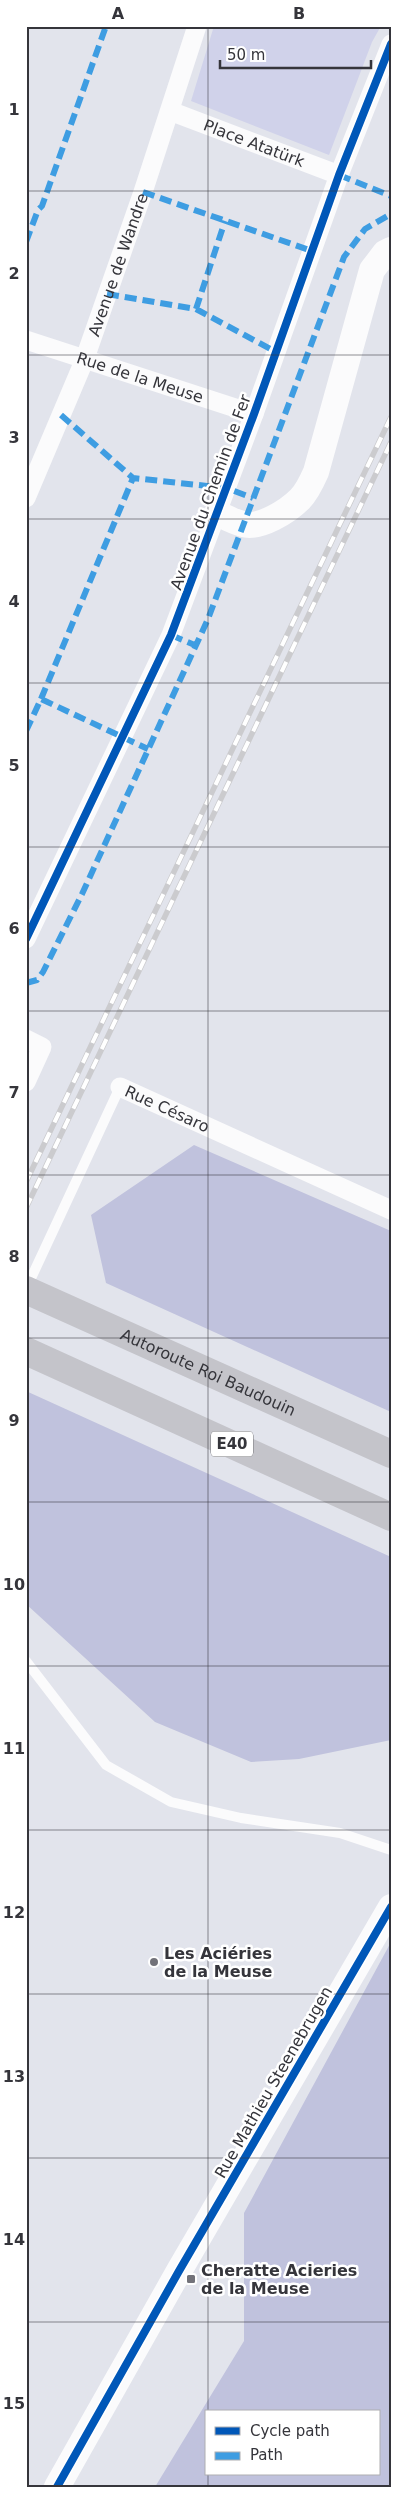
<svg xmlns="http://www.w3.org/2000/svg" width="417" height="2513" font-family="'DejaVu Sans',sans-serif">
<rect width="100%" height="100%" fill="#e2e4ec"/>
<path fill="#d0d2ea" d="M214,26H381L372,42L329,155L191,101Z"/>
<path fill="#c0c2dd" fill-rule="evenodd" d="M194,1145L391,1231V1412L106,1283L91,1215Z
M26,1391L391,1557V1740L299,1759L251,1762L155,1722L26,1604Z
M391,1942V2487H155L244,2341V2213ZM206,2412H378V2474H206Z"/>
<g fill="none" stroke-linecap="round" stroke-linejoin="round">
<path stroke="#fbfbfc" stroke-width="10" d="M26,1289L120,1087
M26,1661L106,1765L171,1802L241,1818L340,1833L391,1850"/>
<g stroke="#fbfbfc" stroke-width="19">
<path id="s1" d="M170,111L339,175"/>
<path id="s2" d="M26,340L254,414"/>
<path id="s3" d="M26,498L84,361L143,192L197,26"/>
<path d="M26,939L171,635L254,414L339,175L391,44"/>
<path d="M26,1039L42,1047L26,1082"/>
<path id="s4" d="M120,1087L391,1210"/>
</g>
<path stroke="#fbfbfc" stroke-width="26" d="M217,513C225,517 234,522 243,524C260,529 288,511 300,499C307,492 312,481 316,472L372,270L385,253L391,250
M57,2487L179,2271L391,1907"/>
<g stroke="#c4c4ca" stroke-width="28">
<path id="s5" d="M26,1290L391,1454"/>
<path d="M26,1351L391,1517"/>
</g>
<defs>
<path id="rail" d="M26,1182L391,417
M26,1208L391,442"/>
</defs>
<use href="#rail" stroke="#cbcbce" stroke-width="5.5"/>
<use href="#rail" stroke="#fff" stroke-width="4" stroke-dasharray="11" stroke-linecap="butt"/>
<path stroke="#3e9de2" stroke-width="6" stroke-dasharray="12 6" stroke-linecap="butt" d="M26,27L27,26
M339,175L391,196
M143,192L312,251
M26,242L38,210L42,206L106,26
M107,294L196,309L276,352
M196,309L225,221
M61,415L133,478L226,488L253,498
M171,635L197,646
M41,699L133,478
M26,731L41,699L148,749
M26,983L37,980L43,972L82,894L208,619L344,257L365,229L391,214"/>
<defs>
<path id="cycleway" d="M26,939L171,635L254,414L339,175L391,44
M57,2487L179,2271L391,1907"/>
</defs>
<use href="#cycleway" stroke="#fff" stroke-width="11"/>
<use href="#cycleway" stroke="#0057b8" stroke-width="8"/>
</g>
<path fill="none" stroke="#35353b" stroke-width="1" stroke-opacity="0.55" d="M208,26V2412M26,191H391M26,355H391M26,519H391M26,683H391M26,847H391M26,1011H391M26,1175H391M26,1338H391M26,1502H391M26,1666H391M26,1830H391M26,1994H391M26,2158H391M26,2322H391M208,2474V2487"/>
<g fill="#727279" stroke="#fff" stroke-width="2">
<circle cx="154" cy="1962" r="5"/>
<rect x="186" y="2274" width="10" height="10" rx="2.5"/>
</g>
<g text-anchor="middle" stroke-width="5" stroke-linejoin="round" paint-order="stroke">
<rect fill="#fff" stroke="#727276" stroke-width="1" x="211" y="1431.5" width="42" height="25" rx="4"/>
<g font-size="15" font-weight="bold" fill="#35353b">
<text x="232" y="1449">E40</text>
</g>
<g font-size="16" fill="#35353b" stroke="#fff">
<text dy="6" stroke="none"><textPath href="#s1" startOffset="90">Place Atatürk</textPath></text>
<text dy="6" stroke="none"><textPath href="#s3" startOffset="251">Avenue de Wandre</textPath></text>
<text dy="6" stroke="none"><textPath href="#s2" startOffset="120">Rue de la Meuse</textPath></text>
<text transform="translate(210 492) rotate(-70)" y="6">Avenue du Chemin de Fer</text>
<text dy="6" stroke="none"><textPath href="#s4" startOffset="52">Rue Césaro</textPath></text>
<text dy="6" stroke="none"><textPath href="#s5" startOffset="200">Autoroute Roi Baudouin</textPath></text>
<text transform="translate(273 2082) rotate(-60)" y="6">Rue Mathieu Steenebrugen</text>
</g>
<g font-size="16" font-weight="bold" fill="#35353b" stroke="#fff" text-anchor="start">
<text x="164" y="1959">Les Aciéries<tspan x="164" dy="18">de la Meuse</tspan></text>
<text x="201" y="2276">Cheratte Acieries<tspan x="201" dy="18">de la Meuse</tspan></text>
</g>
</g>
<rect width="417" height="2513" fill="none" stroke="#ffffff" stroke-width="55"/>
<rect x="205" y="2410" width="175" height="65" fill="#ffffff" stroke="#aeaeb1"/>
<rect x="215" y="2427" width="25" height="8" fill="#0057b8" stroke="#aeaeb1"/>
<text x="250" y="2436" font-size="15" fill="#35353b">Cycle path</text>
<rect x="215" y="2452" width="25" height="8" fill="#3e9de2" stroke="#aeaeb1"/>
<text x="250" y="2460" font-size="15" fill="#35353b">Path</text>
<path d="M220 60v8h151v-8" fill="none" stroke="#35353b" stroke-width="2.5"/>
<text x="227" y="60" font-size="15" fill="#35353b" stroke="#ffffff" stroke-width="4" paint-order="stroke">50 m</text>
<rect x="28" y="28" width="362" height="2458" fill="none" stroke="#35353b" stroke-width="2"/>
<g font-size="16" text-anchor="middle" font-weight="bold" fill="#35353b">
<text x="118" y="19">A</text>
<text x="299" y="19">B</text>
<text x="14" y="115">1</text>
<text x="14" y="279">2</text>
<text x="14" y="443">3</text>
<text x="14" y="607">4</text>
<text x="14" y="771">5</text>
<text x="14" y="934">6</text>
<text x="14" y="1098">7</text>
<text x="14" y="1262">8</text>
<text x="14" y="1426">9</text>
<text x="14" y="1590">10</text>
<text x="14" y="1754">11</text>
<text x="14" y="1918">12</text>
<text x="14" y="2082">13</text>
<text x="14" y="2245">14</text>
<text x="14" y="2409">15</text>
</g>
</svg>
